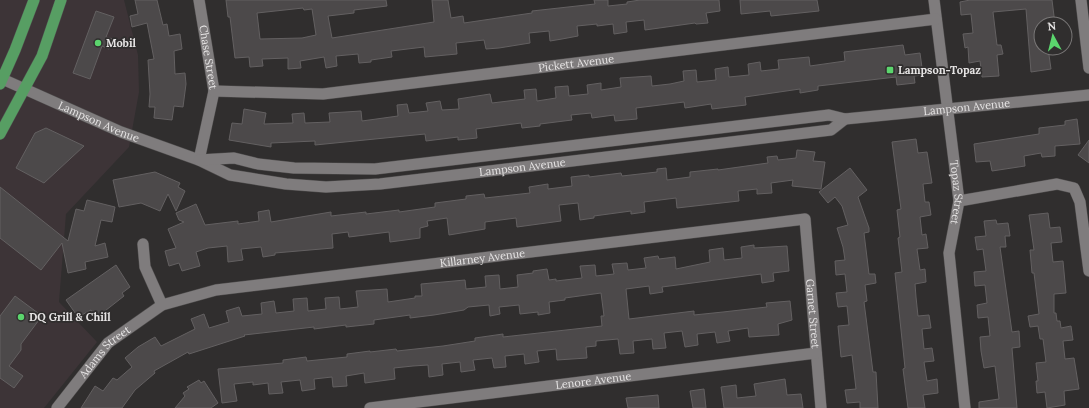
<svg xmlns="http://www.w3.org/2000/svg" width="1089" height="408" font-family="Lora,serif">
<rect width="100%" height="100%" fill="#302e2e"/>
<path fill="#3d3437" d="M0,0H124L138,55L139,92L129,147L66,214L59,302L97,342L44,408H0Z"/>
<path fill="#4c494a" stroke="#636061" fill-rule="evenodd" d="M135,0H157L163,25L167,24L169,36L180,34L182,49L174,51L175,74L185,73L186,84L183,107L174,106L172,120L154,118L155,107H149L150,94L148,60L154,59L147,23L132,27L130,16L138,14Z
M226,0H386L387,6L354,10V13L328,16L332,38L434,22L432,0H448L451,18L463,16L464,23L532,13V11L595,4L594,0H608V6L627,4V2L640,0H719L720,11L706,13L708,23L696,24L695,23L645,30L644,20L626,22L627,32L614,34L613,24L597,26V24L577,26L578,36L562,39L550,41L549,31L529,33L530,43L499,48L486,49L484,40L456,43L457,54L425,57L424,47L391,51L392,57L371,60V62L359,63L358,54L336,56L337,66L326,68L324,57L300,61L301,68L288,69V58L262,59L263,66L250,67L249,57L235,58L230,17H228ZM303,8L304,10L312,9L316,35L302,38L260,39L257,13Z
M740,0H817L819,11L771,16L770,11L741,14Z
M970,0H1052L1055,24H1041V48H1048L1051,69L1031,72L1026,9L993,12L997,45H1001L1003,54L997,55L999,76L982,77L980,61L969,63L968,47L965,48L963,34L973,33L971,14L961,15L960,2Z
M96,11L114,17L106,37L113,39L109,49L102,46L90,79L73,73Z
M903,45L905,55L920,53L923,75L914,76L915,83L897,85L896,77L818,86V90L800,93V89L745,97L746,105L712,109L711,104L685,108L684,102L636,108L637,119L615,121L614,115L592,118L591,113L571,115L572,120L540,124V126L522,128L521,123L476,129L477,138L458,140V137L426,141L425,134L315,145V141L271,143V147L229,140L232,123L242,124L244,109L266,113L264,124L293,123L292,114L304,113L305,123L330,122L329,113L361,111L362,121L398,116L397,105L407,104L409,113L428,111L426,103L440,101L442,110L459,109L458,99L490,94L492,103L525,99L524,90L536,89L537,101L556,98L555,87L568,86L569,96L588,94L587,85L601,83V90L621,87L620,78L651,76L652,86L670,84L684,81L683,71L696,70L697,82L716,80L715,69L728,67L729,77L749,75L748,64L760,62L761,71L779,69L778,60L809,57L810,66L845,61L844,52Z
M1077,119L1080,144L1055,146V156L1042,157L1041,153L1024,156L1025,166L992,171L990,161L976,162L974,144L1039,134V128L1065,125V121Z
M46,128L84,146L44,183L16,168L35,133Z
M916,139L918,153L927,152L932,183L923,184L925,202H929L931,215L920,217L922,235L926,234L928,248L917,249L920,270L925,269L926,282L915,284L916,297L918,316L929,315L931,328L922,329L924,349L932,348L934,361L924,362L927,381L937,379L938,393L923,395L925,408H908L903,369L905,368L895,273L902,272L898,238L900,237L897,210L901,209L892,142Z
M1089,140V163L1078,155Z
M797,150L815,152L813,161L825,162L821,189L792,186L793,180L771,183L772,193L757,194V189L738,191L739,201L677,208L676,198L644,202L645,212L631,214V211L594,216V218L580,220L578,203L559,205L561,221L517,227L516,218L485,222V229L449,235L447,218L427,221L428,226L420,228V238L390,242L389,232L349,237L348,232L332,234L333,248L275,253V255L263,257L261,247L241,249L243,260L228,262L227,246L208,248L196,252L200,266L182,271L179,263L169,266L165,251L176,248L168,229L184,222L179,220L176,213L196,204L205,225L238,221V224L259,221L258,212L269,210L271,222L331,212V216L366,212V214L399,210V212L435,207V203L466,199V196L484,194L485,198L530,193L529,187L548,184V189L572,186L571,177L589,175V177L621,173L622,176L657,172V169L666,168L667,180L690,177V172L718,169V170L768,163L767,157L777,156L778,160L796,158Z
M850,168L867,190L858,197L869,228V232L864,233L869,274H875L876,283L865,285L867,301L864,302L873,372H876L878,408H860V402L847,403L845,390L856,389L852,355L841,357L838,326L849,325L847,306L838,307L836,293L847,292L845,274L836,275L835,261L845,260L843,247L837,228L848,225L842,206L835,197L828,203L819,192Z
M155,172L180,183L178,187L185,191L176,211L168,194L160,211L141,203L119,207L113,180Z
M0,187L68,241L76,209L84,211L87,200L115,207L112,222L101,220L95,246L105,243L108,257L85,262L86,269L68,273L62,243L41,270L0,238Z
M1048,213L1050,228L1060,227L1062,242L1051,243L1053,262L1063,261L1066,293L1054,294V313H1056L1057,321H1060L1061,328L1071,326L1073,340L1063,341L1065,359L1074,358L1079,389L1064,391L1065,405L1047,408L1045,392L1037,393L1036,381H1038L1036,363L1046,362L1043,339H1040L1038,326L1030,327L1028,316L1039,314L1034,273H1032L1030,250H1034L1029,215Z
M996,220L997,224L1008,223L1010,236H1005L1006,247H1000L1012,332L1019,331L1020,347L1012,348L1017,408H979V402L999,399L995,366L984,368L981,351L980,337L990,336L988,317L978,318L977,305L987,303L985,285L975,286L974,272L986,271L983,249L977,250L975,237L986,236L984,221Z
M754,245V248L787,246L789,271L773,273L774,281L762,283L761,274L662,287L663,292L650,294L649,286L626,289L629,319L694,311V315L723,312L767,307L766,303L790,301L792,320L778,324L779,335L749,337L748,328L728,331L730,341L717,343L715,332L697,334L698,345L685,347L682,331L664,333L666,348L653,349L652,339L633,341L634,353L620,354L618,339L596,341V346L586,347L587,358L557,360L556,349L537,351L539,362L525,364L524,354L505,356L506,367L494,368L492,358L473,360L475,370L461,372L460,362L442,364L443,375L429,377L428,365L413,366L394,368L395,379L365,383L364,373L346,376L347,386L333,387L332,377L314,379L315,389L302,391L300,380L281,382L283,393L269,394L268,383L253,385V382L234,384L237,401L222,403L218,369L283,363V360L306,357L307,361L347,357V354L370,351V352L396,349L397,351L443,346L475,341V338L503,334V337L602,326L601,316H604L601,293L565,298V300L549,302L550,313L538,315V312L520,314L519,305L499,307L500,314L490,316L489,305L468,307L464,310L434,315L410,318V315L374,320V324L346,327V325L314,329V327L244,335L245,336L189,354L188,352L154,371L155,373L135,390L122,408H81L95,386L103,391L113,378L117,380L132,367L125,358L138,347L155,337L161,346L195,329L191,319L204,314L209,328L229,322L226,311L239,307L242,316L262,314L261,303L274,301L276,313L294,311L293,299L307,298L308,311L326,309L325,298L339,297L340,309L358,307L356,291L387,289L388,302L415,298V296H422L421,284L465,280L466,289L486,287L485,276L499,275L500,289L518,287L517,275L533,273V271L547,269L549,280L556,279V281L582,278L580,266L595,265L596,276L614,274L612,264L627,263L628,270L646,268L644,258L658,256L659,259L675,257L676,269L710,262L709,250L723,248L724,260L742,258L741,247Z
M116,265L130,287L122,293L124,296L96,318L91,310L78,317L66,300Z
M15,296L42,316L21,344V350L9,366L23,376L14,388L0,378V316Z
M785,379L787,395L801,394L803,408H724L721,387L736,385L737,398L756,396L754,384Z
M199,380L201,383L204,381L218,403L211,408H175L185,396L183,393L189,389L187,387Z
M704,389L706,408H693L690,391Z
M658,395L659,408H628L626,398Z"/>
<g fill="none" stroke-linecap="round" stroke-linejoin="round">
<defs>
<g id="minor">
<path id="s1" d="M199,0L214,91L199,160"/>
<path id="s2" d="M934,0L959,201L949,253L965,408"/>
<path d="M1081,0L1089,68"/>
<path id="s3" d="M214,91L323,94L936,19"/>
<path d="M959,201L1057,184L1074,188L1080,202L1089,271"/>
<path d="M143,244L145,267L162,305"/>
<path id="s4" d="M57,408L108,343L162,305L216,290L805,219L821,408"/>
<path id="s5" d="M370,408L816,353"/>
</g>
<g id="secondary">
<path id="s6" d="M0,78L121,132L199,160L230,175L286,184L326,187L380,184L831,130L845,119"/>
<path id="s7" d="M199,160L234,158L258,164L294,168L375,169L829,115L845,119L1089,95"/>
</g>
<path id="primary" d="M0,84L15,50L34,0
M0,134L42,56L61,0"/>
</defs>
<use href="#minor" stroke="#4e4c4c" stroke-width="12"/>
<use href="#secondary" stroke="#4e4c4c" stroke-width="12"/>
<use href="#primary" stroke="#4e4c4c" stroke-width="12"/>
<use href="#minor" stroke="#7f7c7d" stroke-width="11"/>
<use href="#secondary" stroke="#7f7c7d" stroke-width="11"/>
<use href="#primary" stroke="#579e63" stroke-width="11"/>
</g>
<g fill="#5bd56d" stroke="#302e2e" stroke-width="1.5">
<circle cx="98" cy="43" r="4"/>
<rect x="886" y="66" width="8" height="8" rx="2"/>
<circle cx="21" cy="317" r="4"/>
</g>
<g text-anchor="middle" stroke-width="3.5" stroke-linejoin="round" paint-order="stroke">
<g font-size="11" font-weight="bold" fill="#e6e4e4" stroke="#302e2e" text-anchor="start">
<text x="106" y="47">Mobil</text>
<text x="898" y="74">Lampson-Topaz</text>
<text x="29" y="321">DQ Grill &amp; Chill</text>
</g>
<g font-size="11" fill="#e6e4e4" stroke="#302e2e">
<text dy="4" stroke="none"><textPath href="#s1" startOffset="58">Chase Street</textPath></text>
<text dy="4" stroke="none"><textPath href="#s3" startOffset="364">Pickett Avenue</textPath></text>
<text dy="4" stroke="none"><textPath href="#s7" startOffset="773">Lampson Avenue</textPath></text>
<text dy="4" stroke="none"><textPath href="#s6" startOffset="108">Lampson Avenue</textPath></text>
<text dy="4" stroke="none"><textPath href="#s6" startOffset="544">Lampson Avenue</textPath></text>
<text dy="4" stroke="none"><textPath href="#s2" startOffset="194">Topaz Street</textPath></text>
<text dy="4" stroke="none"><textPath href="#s4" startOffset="473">Killarney Avenue</textPath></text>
<text dy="4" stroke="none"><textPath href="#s4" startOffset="893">Garnet Street</textPath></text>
<text dy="4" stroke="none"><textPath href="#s4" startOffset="74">Adams Street</textPath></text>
<text dy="4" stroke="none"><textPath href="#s5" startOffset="225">Lenore Avenue</textPath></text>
</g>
</g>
<g transform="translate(1053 36) rotate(353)"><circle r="19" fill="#302e2e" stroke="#797777"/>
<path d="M0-3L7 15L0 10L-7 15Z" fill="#5bd56d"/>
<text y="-6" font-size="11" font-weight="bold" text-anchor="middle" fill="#e6e4e4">N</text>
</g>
</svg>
